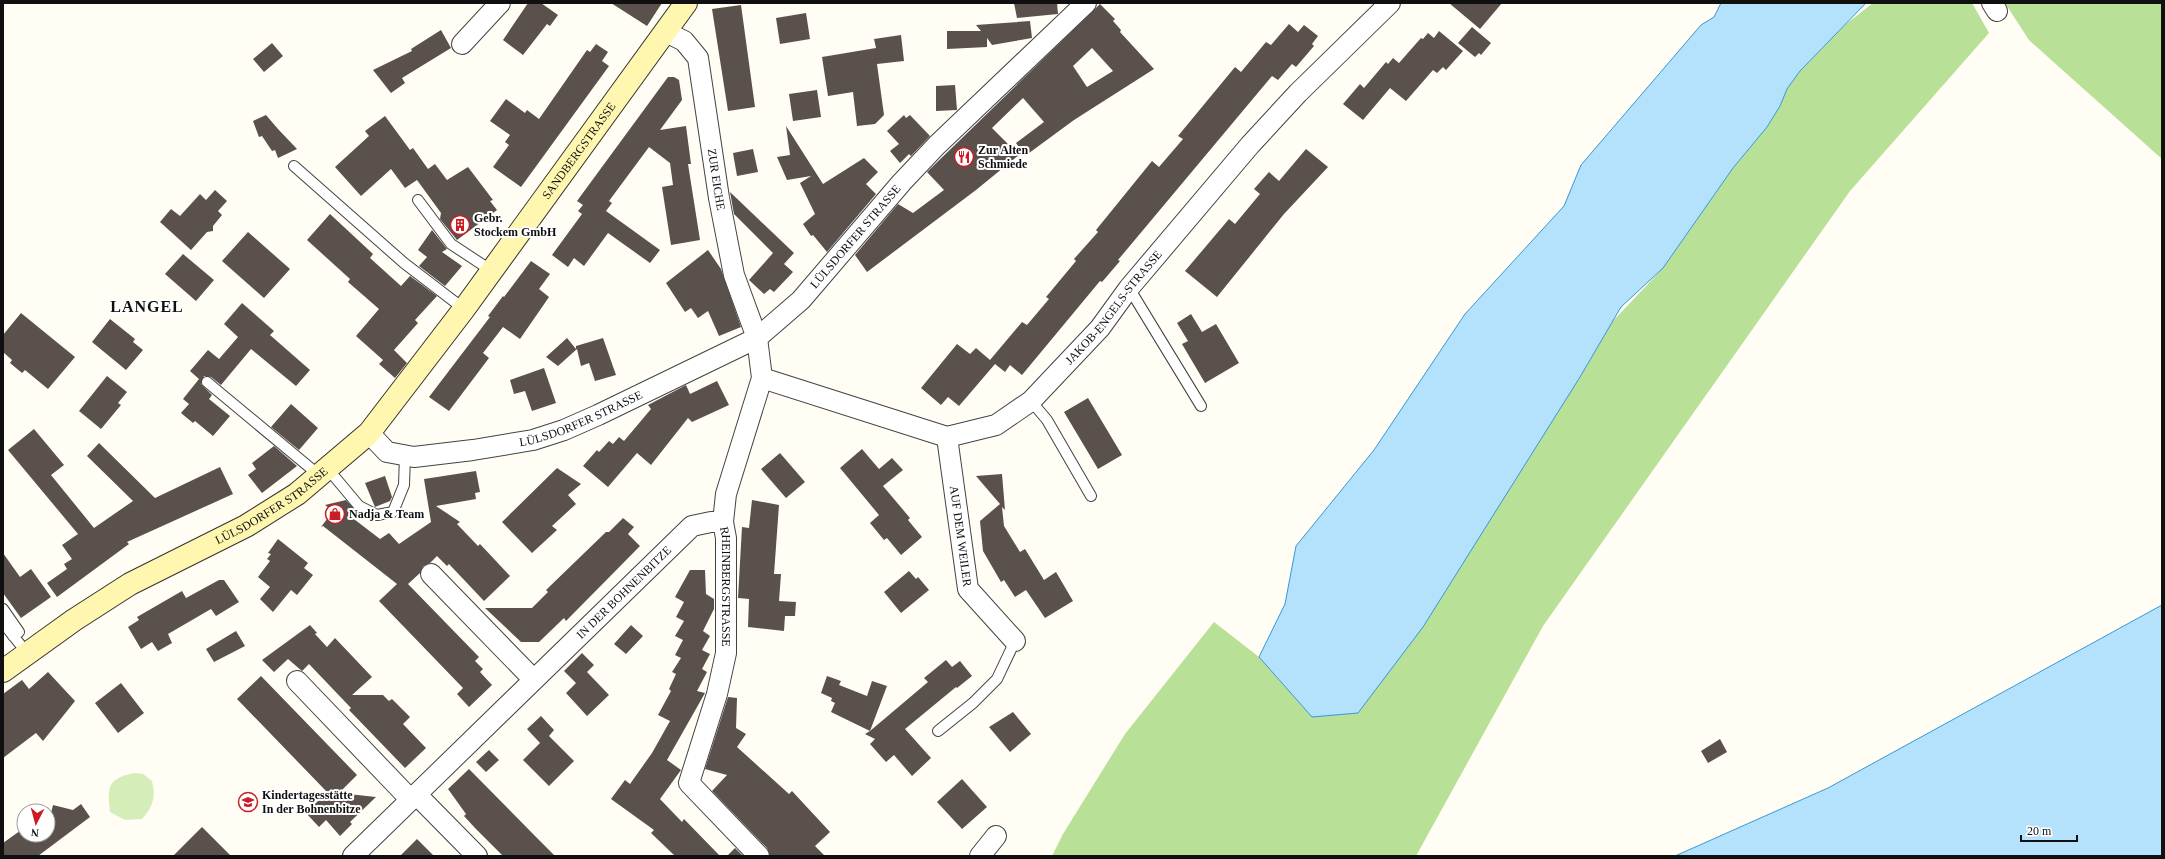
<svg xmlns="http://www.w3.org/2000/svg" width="2165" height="859" font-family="Georgia,serif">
<rect width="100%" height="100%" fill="#fffdf4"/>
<path fill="#d5eeb9" d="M134,773L143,774L152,781C156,798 153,806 142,819L125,820L110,812C107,786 108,779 134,773Z"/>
<path fill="#b8e097" d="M1873,3H1972L1989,33L1850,191L1543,626L1416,856H1052L1063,834L1125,734L1214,622L1259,657L1312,717L1580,377L1612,322L1663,268L1733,168L1767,127L1780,106L1787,89L1800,71L1846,24Z
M2005,3H2162V159L2029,40Z"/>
<path fill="#b4e1fb" stroke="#3698d7" d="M1721,3H1866L1800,71L1787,89L1780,106L1767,127L1733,168L1663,268L1621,307L1580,377L1423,627L1358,713L1312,717L1259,657L1285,604L1296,546L1374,450L1465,314L1564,206L1581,165L1701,25L1714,17Z
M2162,605V856H1675L1828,788Z"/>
<path fill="#5a514c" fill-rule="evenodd" d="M528,3H541L558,15L550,26L547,24L523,55L503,40Z
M611,3H662L647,26Z
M1014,3H1057L1058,14L1017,18Z
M1449,3H1502L1480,29Z
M1100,4L1115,19L1113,21L1121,30L1120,32L1154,69L1074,120L1025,156L1016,143L1044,122L1023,98L992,128L1019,155L976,190L867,272L855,255L898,204L913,213L944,190L927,172ZM1092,48L1113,71L1087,87L1073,66Z
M741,5L755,107L728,111L712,9Z
M806,13L810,39L780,44L776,18Z
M1030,21L1032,38L992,45L987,38V47L947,49V31H981L976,25Z
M1289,24L1298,32L1304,25L1318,36L1312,44L1314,46L1296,67L1292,64L1278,80L1272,76L1118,260L1120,261L1102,282L1100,281L1022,375L1010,365L1005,372L995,364L959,406L948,397L941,405L921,388L957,344L970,354L976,348L990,360L1022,322L1027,325L1049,299L1046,297L1076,261L1074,259L1098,232L1096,230L1152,161L1159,167L1183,139L1178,136L1235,67L1241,72L1266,42L1271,45Z
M1472,27L1491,43L1481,55L1479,53L1475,57L1458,43Z
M441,30L451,48L402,78L405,83L391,93L373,70L412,51L411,49Z
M1439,31L1463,51L1446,70L1443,67L1437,73L1433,70L1406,101L1390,88L1363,120L1343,104L1360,84L1364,88L1386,62L1388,64L1393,58L1399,63L1421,38L1423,39L1428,33L1434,38Z
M901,35L904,61L877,64L884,115L875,124L857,126L853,92L828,96L822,57L876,48L874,39Z
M272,43L283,56L264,72L253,59Z
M596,44L608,52L602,61L609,66L521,187L493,167L509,145L505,142L510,135L490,121L506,99L525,113L527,110L539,119L587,50L590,52Z
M668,77H674L679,80L682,100L660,130L686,126L691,164H688L700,240L671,245L662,187L673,185L670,163L649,147L609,201L612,203L606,211L660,250L650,263L608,233L584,266L574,258L568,267L552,255L582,214L578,211L583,205L577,201Z
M955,85L957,110L936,111V86Z
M817,90L821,117L793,121L789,94Z
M266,115L278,129L297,149L278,158L275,150L272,151L262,136L259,137L253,121Z
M904,115L906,118L910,115L930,136L911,156L909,154L900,163L890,151L899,144L887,131Z
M385,116L410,150L413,148L428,169L435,164L447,180L468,167L493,200L490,201L497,210L457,240L440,219L441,213L417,180L405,188L391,169L361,196L335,167L369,136L365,131Z
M786,126L823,184L864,158L878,172L866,184L876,194L827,252L813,235L811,236L803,224L815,214L800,183L811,176L787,180L777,157L790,155Z
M753,149L758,172L737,176L733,153Z
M1306,149L1328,167L1284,214L1217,297L1185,271L1229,219L1235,224L1260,194L1254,189L1269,172L1279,181Z
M215,190L227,201L218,211L222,215L213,226V231L207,232L191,250L160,222L171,209L180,216L200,194L206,200Z
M730,192L794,253L784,264L793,272L774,292L770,289L764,294L749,280L773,253L734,214Z
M330,214L373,254L370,258L401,286L410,276L437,296L415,320L418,323L394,350L407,363L395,378L379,364L383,360L356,336L379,309L348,282L350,279L307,240Z
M432,230L447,249L442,252L462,266L445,286L419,266L427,257L418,250Z
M248,232L290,269L264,298L222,261Z
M708,250L721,269L741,327L719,336L708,311L698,318L691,308L685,312L666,283Z
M183,254L214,280L196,301L165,274Z
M531,261L550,274L539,289L549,297L520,339L503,327L483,353L489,358L449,411L429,397L490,317L488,316L503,296L504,297Z
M242,303L274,331L270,335L310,370L296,386L251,349L221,385L211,377L204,376L201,384L212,395L209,399L230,416L213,436L195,421L193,423L181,413L189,404L183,399L199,379L190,371L208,350L219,359L238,337L224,324Z
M21,313L75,357L48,389L25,370L22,373L10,363L12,360L3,352V335Z
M1191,314L1202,332L1216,324L1239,363L1205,383L1182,344L1188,341L1177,323Z
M110,319L135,339L133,342L143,350L126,370L92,342Z
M567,338L576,349V346L603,338L616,375L595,381L589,363L581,366L577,349L558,366L546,357Z
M544,368L556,403L532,411L525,391L514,394L510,380Z
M107,376L127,392L118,403L121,405L101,429L79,411Z
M717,381L729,405L692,422L688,418L651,465L637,453L608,487L583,466L597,450L599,452L609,441L613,444L619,437L624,441L651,409L648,405L686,385L690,394Z
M1088,398L1122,455L1098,469L1064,412Z
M291,404L318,428L299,450L271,427Z
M34,429L64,465L51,475L94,528L133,501L87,456L99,443L155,498L220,467L233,494L127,542L129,544L57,597L47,583L67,569L64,564L72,559L62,545L78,534L8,450Z
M274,446L297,466L262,493L248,475L256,469L252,463Z
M862,449L879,469L892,458L903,470L883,486L910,518L908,520L922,537L901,555L887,538L884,540L870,523L879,515L840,468Z
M780,453L805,482L786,498L761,469Z
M557,468L581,484L568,495L576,504L552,526L557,530L532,553L502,522Z
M476,471L480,492L475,493L476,499L436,506L460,522L457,524L478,546L480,544L510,576L484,601L449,564L447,566L437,556L430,563L423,566L420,573L408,584L479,657L475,661L483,669L480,672L492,685L469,707L457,694L463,688L379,601L397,584L323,526L321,527L333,511L325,505L346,500L358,513L350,516L380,539L389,533L399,544L431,522L424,479Z
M1002,474L1005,510L1002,507L1004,526L1020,552L1025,549L1044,580L1056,572L1073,601L1045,618L1026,590L1015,597L1004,580L1001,582L983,551L980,521L1000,504L976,476Z
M385,476L392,497L390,501L375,507L365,483Z
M752,500L779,505L774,574H781L779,601L796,602L795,616H785L784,631L748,627L749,599L738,598L742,527L749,528Z
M623,518L634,527L628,534L640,546L566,621L564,618L539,642H521L485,608H532L548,592L546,590L606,532H609Z
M278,539L308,563L304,568L313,575L297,595L291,590L273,612L260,599L270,587L258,577L270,561L267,559L271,554L268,553Z
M3,553L20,577L31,569L51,597L21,618L3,593Z
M690,570H705L706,594L714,599V609L703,631L710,636L702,650L710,654L702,669L707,672L697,691L705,693L667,760L681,770L660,799L682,822L684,819L720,856H675L651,833L654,830L611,799L625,780L630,784L652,753L670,721L658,715L671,691L669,689L676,674L672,672L681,658L675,655L683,640L675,636L684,621L676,617L684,602L675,597Z
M909,571L916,579L918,577L929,590L901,613L884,592Z
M219,580H224L239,602L216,616L211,609L168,634L172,643L158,651L152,642L141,649L128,627L139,620L137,617L182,591L186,598Z
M310,625L317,633L315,634L327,647L335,638L372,677L352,695H383L389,701L392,699L410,717L403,724L426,748L405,768L349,710L351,708L309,664L302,671L288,659L274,672L262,660Z
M631,625L643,636L626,654L614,644Z
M236,631L245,646L214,662L206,649Z
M582,653L594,665L587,672L609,695L587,716L566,693L576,683L564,671Z
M946,660L952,667L960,661L972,676L957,688L956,687L905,729L931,758L912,776L894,755L886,762L870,744L875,739L865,734L870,731L831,712L835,703L831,701L832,698L821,693L827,676L841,681L839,685L867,696L872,681L887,686L870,731L928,682L924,678Z
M48,672L75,701L43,741L36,733L3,758V694L22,680L29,689Z
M261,676L357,775L339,793L376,797L350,822L352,824L340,836L326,820L319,827L306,813L327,792L237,699Z
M121,683L144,713L118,733L95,703Z
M728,697L737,698L736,728L746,734L737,747L789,794L792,791L830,832L815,846L825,856H770L767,848L712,791L727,775L705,769Z
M1013,712L1031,734L1010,752L989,727Z
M541,716L554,730L549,736L574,761L549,786L523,760L540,743L527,729Z
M1720,739L1727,752L1708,763L1701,751Z
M489,750L499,760L486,772L476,762Z
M469,769L535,836L555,856H503L475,828L464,816L466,814L448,789Z
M962,779L987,807L962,829L937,802Z
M81,804L90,817L38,856H3V843L24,828V835H48V815L51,813L53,805L73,810Z
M202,827L231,856H173Z
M417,839L434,856H400Z
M735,848L743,856H727Z"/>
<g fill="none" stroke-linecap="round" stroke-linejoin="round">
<defs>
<path id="lane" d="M294,166L404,263L464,309
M418,200L451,244L492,271
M1129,288L1201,406
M207,382L320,476
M1031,401L1047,420L1091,496
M328,469L359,506L377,515L393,512L404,485L405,456
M3,609L19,632L13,636
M3,623L27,653
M938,731L973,703L997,679L1015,641"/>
<g id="street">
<path d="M1992,3L1997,11"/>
<path id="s1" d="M666,32L684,41L698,58L719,198L734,275L757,338L762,378L726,494L723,522L726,538V653L717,694L689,783L759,856"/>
<path d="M462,44L500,3"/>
<path id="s2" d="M762,378L947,437L996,425L1031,401L1100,328L1129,288L1250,145L1298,93L1390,3"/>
<path id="s3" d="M369,433L387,452L414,457L473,450L533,440L564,430L598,415L757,338L801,300L902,182L937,145L1086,3"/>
<path id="s4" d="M947,437L968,589L1015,641"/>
<path d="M431,574L533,679"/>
<path d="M297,681L410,799"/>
<path d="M416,794L477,856"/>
<path id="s5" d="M353,856L692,526L711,522H723"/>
<path d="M980,856L996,836"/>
</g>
<g id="secondary">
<path id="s6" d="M3,671L74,620L130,584L246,526L297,494L369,433L464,309L686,3"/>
</g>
</defs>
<use href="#lane" stroke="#434343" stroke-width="12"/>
<use href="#street" stroke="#434343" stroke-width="22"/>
<use href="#secondary" stroke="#323232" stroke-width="24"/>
<use href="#lane" stroke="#fff" stroke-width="10"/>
<use href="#street" stroke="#fff" stroke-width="20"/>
<use href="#secondary" stroke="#fff6af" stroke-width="22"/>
</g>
<defs>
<symbol id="restaurant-ring" viewBox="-11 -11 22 22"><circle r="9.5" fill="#fff" stroke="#cc1c26" stroke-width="1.5"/><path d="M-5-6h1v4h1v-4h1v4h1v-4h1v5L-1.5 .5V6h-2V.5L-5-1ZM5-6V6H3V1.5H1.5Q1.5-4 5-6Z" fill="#cc1c26"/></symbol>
<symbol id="building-ring" viewBox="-11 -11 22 22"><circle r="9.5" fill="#fff" stroke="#cc1c26" stroke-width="1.5"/><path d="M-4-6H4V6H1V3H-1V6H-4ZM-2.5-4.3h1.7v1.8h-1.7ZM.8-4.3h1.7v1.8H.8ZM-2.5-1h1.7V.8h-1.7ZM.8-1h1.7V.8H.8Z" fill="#cc1c26"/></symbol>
<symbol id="shop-ring" viewBox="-11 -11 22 22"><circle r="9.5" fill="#fff" stroke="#cc1c26" stroke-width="1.5"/><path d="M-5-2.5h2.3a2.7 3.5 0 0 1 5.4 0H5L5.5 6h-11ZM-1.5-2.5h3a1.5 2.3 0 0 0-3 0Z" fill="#cc1c26"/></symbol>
<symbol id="school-ring" viewBox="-11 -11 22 22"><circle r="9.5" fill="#fff" stroke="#cc1c26" stroke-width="1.5"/><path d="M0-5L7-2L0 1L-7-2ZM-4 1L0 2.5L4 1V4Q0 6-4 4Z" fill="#cc1c26"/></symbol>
</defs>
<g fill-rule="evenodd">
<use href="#restaurant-ring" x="953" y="146" width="22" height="22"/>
<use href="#building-ring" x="449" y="214" width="22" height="22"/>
<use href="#shop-ring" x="324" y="503" width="22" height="22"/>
<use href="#school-ring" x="237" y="791" width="22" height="22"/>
</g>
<g text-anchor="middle" stroke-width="4" stroke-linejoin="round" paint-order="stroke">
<g font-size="12" font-weight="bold" fill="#101010" stroke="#fff" text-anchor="start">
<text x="978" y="154">Zur Alten<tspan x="978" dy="14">Schmiede</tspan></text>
<text x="474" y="222">Gebr.<tspan x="474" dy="14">Stockem GmbH</tspan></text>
<text x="349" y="518">Nadja &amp; Team</text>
<text x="262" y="799">Kindertagesstätte<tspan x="262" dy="14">In der Bohnenbitze</tspan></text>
</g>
<g font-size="12" fill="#101010" stroke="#fff">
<text dy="4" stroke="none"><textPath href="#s6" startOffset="790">SANDBERGSTRASSE</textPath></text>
<text dy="4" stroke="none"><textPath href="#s1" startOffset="165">ZUR EICHE</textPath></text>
<text dy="4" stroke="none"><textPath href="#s3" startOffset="562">LÜLSDORFER STRASSE</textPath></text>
<text dy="4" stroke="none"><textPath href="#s2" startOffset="412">JAKOB-ENGELS-STRASSE</textPath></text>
<text dy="4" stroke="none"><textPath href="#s3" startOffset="226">LÜLSDORFER STRASSE</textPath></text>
<text dy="4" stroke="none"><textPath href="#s6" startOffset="316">LÜLSDORFER STRASSE</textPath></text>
<text dy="4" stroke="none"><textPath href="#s4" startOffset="100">AUF DEM WEILER</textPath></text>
<text dy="4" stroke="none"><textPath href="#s1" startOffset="584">RHEINBERGSTRASSE</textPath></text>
<text dy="4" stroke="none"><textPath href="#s5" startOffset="378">IN DER BOHNENBITZE</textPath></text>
</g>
<g font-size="16" font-weight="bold" letter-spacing="1" fill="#101010" stroke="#fff">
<text x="147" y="312">LANGEL</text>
</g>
</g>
<rect width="2165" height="859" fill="none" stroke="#101010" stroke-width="8"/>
<g transform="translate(36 823) rotate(186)"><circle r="19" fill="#ffffff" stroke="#9f9f9f"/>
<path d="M0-3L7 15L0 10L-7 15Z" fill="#cc1c26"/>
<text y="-6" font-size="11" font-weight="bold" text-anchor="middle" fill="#101010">N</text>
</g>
<path d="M2021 835v6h56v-6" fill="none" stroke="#101010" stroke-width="2"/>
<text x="2027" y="835" font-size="12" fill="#101010" stroke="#ffffff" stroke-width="3" paint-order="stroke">20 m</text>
</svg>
